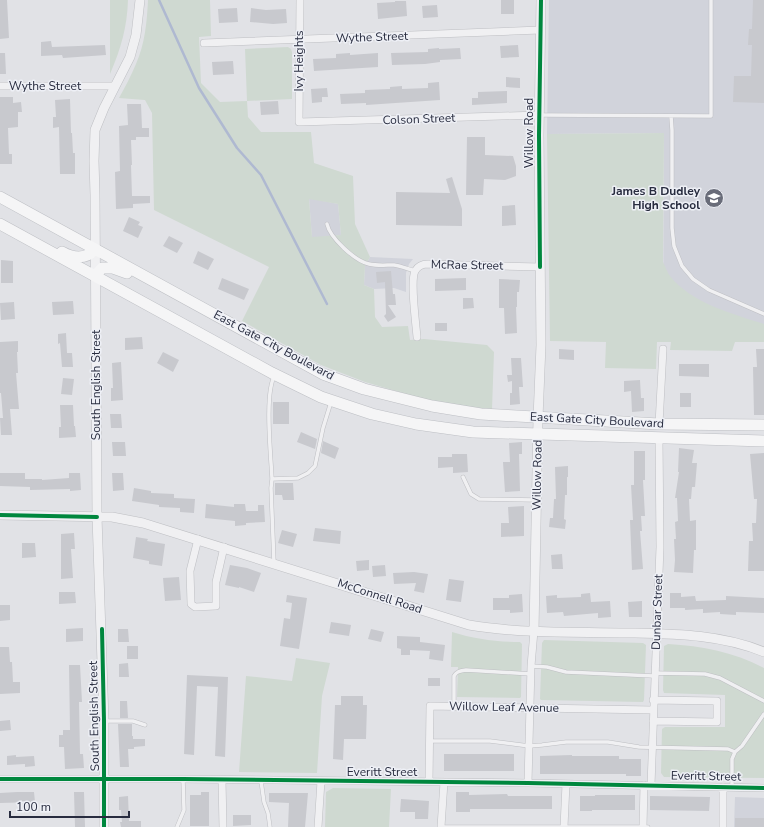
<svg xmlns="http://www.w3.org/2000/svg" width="764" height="827" font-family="'Nunito Sans',sans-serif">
<rect width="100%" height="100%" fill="#e1e2e6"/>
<path fill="#d1d3db" d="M549,0H764V342H663L664,133L547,134Z
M309,198L338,204L341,235L312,238Z
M370,257L413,259L409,264L406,273V292L394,288L374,289L364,285L365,266Z
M735,797L764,798V827H734Z"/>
<path fill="#cfd9d1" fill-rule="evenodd" d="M110,0H128C127,28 121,48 110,74Z
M148,0H210L211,36L199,37L201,83L220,102L247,101L245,49L288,47L291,49L292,52V99L247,101L248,117L261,132H311L314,163L353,176L355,224L370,257L365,266L364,285L374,289L375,317L382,327L408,326L410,340L424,339L487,345L494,352L492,409L458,406L420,398L365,382L321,365L242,321L269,267L154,210L152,113L145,100L119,98C125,87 131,76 136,64C145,44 147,21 148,0ZM309,199L338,204L341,235L312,237Z
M664,133L663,262C665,266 667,272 670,276C691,303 733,314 764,324V342H735L732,351L670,350L671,342H657L656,369L605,368L606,342L550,341L547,134Z
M452,632C474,639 497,642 520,642L522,644L521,697L520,698L457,697L458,667H451Z
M544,640L643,643L646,645L644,700L643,702L541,700L540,699L542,643Z
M668,644C702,646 734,652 764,668V778L664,777L661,773L662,729L665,727H725V695L664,693L663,690L664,646Z
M296,658L330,663L322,696L317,773L239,772L246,676L292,681Z
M333,788L391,789L389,827H325L326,792Z"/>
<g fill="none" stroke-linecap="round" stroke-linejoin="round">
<path stroke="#afb9d1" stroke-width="2.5" d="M159,0L199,88L237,148L261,175L327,304"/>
</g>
<path fill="#c8c9ce" d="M0,0H7L9,38L0,39Z
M501,0H514V14H501Z
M753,0H764V103L733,102L734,76H751L752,45H748L749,29H752Z
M395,1H406L407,16L378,19L377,3L395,2Z
M437,5L438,17L423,18L422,6Z
M237,8L238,22L219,23L218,9Z
M251,8L266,10L286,9L287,23L273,24L250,22Z
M51,41L52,47L105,45L106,55L63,58L62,55L41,56V42Z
M518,45L519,57L501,58L500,46Z
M439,48V49L460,48L461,59L440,60V62L425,64L392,65L391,53L428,52V49Z
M0,53H5L6,74H0Z
M350,53V55L378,53V67L314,71L313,59L336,58V54Z
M233,61L234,74L213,75L212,62Z
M506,77L520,78V88L506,87Z
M439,82L440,100L366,105V103L341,104L340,94L365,93V90L390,89V87L402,86V89L428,88V83Z
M327,88L328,97H322V102L312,103L311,89Z
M507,91V103L472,105V98H478V92Z
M0,97H13V103L21,102L22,112H18V127L8,128L9,154H12V164H0Z
M70,99L71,133H72L73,153H75V174H60L59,127L53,128V117H56L55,100Z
M278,101L279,114L261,115L260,102Z
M127,104H141L142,128H149V137H136V140H131L132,165H131L132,196H150V203L133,204V208L116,209L115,172L120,171L119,126L128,125Z
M467,137H485V155L513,156L516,166V176L505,180L484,179L483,195H466Z
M452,177L462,209V226L396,225V192L450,193L446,179Z
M515,205L516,225L502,226V206Z
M129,217L140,222L138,225L143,227L138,238L123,231Z
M169,236L183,243L177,253L163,246Z
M198,251L214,259L208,270L193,263Z
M1,260L13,261V283H1Z
M391,271L393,294H395L396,305H388L396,317L388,322L384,316L386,314L385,282L377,283L376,272Z
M222,278L249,289L244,300L218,289Z
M466,278V290L435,291V279Z
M499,279L520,280L519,292H517V307H516L517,333L505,334L504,308H499Z
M463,298H473L474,308L463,309Z
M73,301L74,314L53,315L52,302Z
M14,302L15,319L1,320L0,303Z
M435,323H447V331H435Z
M66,333L67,353H72L73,367H62L60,343L58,344V334Z
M142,337L143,349L125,350V338Z
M18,341V352H17L18,373H16L19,409H10L12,435H1L0,418H3L1,393H0V342Z
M559,349L574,350V360L559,359Z
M756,349H764V415H754L753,367H757Z
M163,352L179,360L173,372L157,363Z
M511,358H521L523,387H519L520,404L510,405V393H512V381L508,382L507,375H512Z
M121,362L123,400L111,401V388H113L112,363Z
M679,364H709V377L679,376Z
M63,378L74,379L72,395L61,394Z
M640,380L641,398H644V411L632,412L631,391L624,392V381Z
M680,393H691V407H680Z
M273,402H289V424H273Z
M60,405H73L74,426H75L76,437L59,438V427H61Z
M110,414H121L122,428H111Z
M301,432L317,439L315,449L297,442Z
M323,441L339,448L335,459L321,453Z
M112,442H125L126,456H113Z
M522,442V454H519L520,491L505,492L503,462H510L509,443Z
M679,448L694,450L692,463H697L695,487H692L691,499H689L690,521L696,520V550H694L693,573L674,572L675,560L674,539H676L675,522L678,521L677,498H675L679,472H678Z
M634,451H645V480H643L645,516H641L642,531H640L643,569L632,570L630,520H633L631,485H634Z
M764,453V571H748L749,541H753L752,523H756L757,499H754L750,454Z
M452,454H467L468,472L453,473V467L438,468V457H452Z
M568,466V477H567V495H565L564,519L566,520L565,529L549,527L550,518H553L554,499H556L555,467Z
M0,473H25V479H42V480L69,478V473H80L81,490L70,491V489L30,490V487L0,486Z
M112,473H123L124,490L113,491Z
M275,483H293L294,500H283L282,495H275Z
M134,488L151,491V493L174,494V498L195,499L194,513L180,512V508L159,507V505L132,501Z
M206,504L234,507V504H245L246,511H258V505H264L265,522L246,523V525L235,526V521L205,518Z
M524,506V536L501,537V523H509L508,507Z
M315,528L341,531L340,544L313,541Z
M282,530L297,534L293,547L278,543Z
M74,533L75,549H71L73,578L61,579V534Z
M136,537L148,539L147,541L165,544L162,566L149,564V561L133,558Z
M22,543H35L36,557L22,558Z
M562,554L563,569H552L551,555Z
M369,560V570L357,571L356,561Z
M230,565L247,568L261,573L254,592L239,587V588L225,585Z
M385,565L386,576L373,577L372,566Z
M414,572L428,574L424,593L414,591L416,583L394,584L393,573Z
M179,577L181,600L165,601L163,578Z
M449,579L464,581L461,602L446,600Z
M59,592H75L76,603L59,604Z
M590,593L591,602L610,601L611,617L598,618V613L564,616L563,612L547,613L546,596L557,595V598L581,597V594Z
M670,593H681V597L695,596L696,601L726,600V596L764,598V613L736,612V615L720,614V612L703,613V609L685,610V608H670Z
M522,594L523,612L510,613V610H493V598H509V595Z
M287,595L307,598L299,649L280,646L284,618L290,619L292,603L286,602Z
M642,601V617H629L628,602Z
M0,605H10V620L0,621Z
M331,622L351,625L349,636L329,633Z
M83,628V641L66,642V629Z
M118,629H128L129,642H118Z
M371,629L384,632L381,642L368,639Z
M397,636L420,637V642L445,645L443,661L429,659L430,651L410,650V655H401V649L397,648Z
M127,646H138V659H127Z
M0,647H9L10,662H12L13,682H20V693L0,694Z
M128,663L129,677H119V664Z
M69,665H80L82,702H79L80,754H83L84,768L65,769L64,747H59V735H63V730H70Z
M187,675L228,677L225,757L215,756L218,687L197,686L194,755L184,754Z
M428,678H440V686H428Z
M341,696H363V705H367L366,739H344L343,760L333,759L335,705H341Z
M120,701H127L128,718H120Z
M10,720L11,730L0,731V721Z
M118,724H132V736H133V739H145V746L134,747V749H128L129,767H120Z
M444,754H514V771H444Z
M16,755V757L34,756L35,766L25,767V764L7,765V756Z
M572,755V756H619V759H641V776H626V774H540V756Z
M17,792H34L35,802L0,803V793Z
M74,792H84L85,827H75Z
M201,792H209V826H190V795H201Z
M456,792H469V795L507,794L508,796H552V809H470V812H456Z
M269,793H308L305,827H288L289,803L269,802Z
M595,795H635V810H592V811H580V796H595Z
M128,796L129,821H141V827H121L120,822H122L121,810H119V797Z
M650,796L710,797L709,811L650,810Z
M401,799L429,801L428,819H415V812H400Z
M233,815H251V825L233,826Z
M735,818H764V827H735Z"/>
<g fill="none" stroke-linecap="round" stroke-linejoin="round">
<defs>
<path id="service" d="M540,115L711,116V0
M671,116L672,130V228L674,246L682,266L693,279L709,290L764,314
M327,224C330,238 355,261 369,264C377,266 386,265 394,265C401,266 408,269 415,271
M463,477L471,494L479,499L535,500
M272,479L298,478L308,473L315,466L323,428L331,402
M274,563L271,488L272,479C271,456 264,392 275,375
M531,666L547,667L566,672L654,676
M655,673L705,674L720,678L764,701
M454,706V676C457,671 460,671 466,670L531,674
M105,721H133L145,725
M430,741H490L529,746L542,745L566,742H608L639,747L728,749L735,752L742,746L764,714
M261,781L264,802L268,813L270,827
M732,787V759L735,752
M177,827L184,810L183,779
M442,827H648"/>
<path id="minor" d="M300,0L299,122L539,115
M204,43L540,30
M0,86H115
M417,337C416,324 410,281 415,271C418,266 423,264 428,264L540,267
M659,424L663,349
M198,539L190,571L191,604L195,607L216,606V582L224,547
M653,721L717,722V701L653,700
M0,779H183L528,783L764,788
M222,780L223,827
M429,782L430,706L653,710
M528,783L531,666L534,631
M651,785L660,547L659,438
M318,827L321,781
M441,827L444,782
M564,827L566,784
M643,827L644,785
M723,827V787"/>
<path id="tertiary" d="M0,515L112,517L143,523L469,625C523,634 580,632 635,633C679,634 723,635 764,652
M534,631L538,418L541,345L539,135L541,0
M104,827V721L97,517L95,195L94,161L95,130L104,108L130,57L136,35L140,0"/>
<path id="primary" d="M0,197L323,374L364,389L432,406L481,414L659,424L764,425
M0,224L272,373L321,397L372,414L416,424L473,432L764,441
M62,252C73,258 86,260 95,249
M95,276L102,268H113L127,273"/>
</defs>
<use href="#service" stroke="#bebfc3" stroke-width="4.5"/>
<use href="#minor" stroke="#bebfc3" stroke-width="8"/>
<use href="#tertiary" stroke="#bebfc3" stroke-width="10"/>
<use href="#primary" stroke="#bdbfc4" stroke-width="12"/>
<use href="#service" stroke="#f0f0f2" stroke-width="3.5"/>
<use href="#minor" stroke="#f0f0f2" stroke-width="7"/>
<use href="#tertiary" stroke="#f0f0f2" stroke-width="9"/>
<use href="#primary" stroke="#f5f5f6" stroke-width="11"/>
<defs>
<path id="cycleway" d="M540,267L539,135L541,0
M0,515L97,517
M102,629L104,721V827
M0,779H183L528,783L764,788"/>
</defs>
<use href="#cycleway" stroke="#eef0f6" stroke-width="6"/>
<use href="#cycleway" stroke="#00873e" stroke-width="4"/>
</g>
<defs>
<symbol id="school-disc" viewBox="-11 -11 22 22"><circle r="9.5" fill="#696c79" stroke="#eef0f6"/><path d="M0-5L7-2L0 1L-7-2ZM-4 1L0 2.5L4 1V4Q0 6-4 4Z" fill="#fff"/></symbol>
</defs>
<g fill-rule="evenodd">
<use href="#school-disc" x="703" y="187" width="22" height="22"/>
</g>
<g text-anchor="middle" stroke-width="3" stroke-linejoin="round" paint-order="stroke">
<g font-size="12" fill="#282c3f" stroke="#eef0f6">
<text transform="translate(372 37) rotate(-2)" y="4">Wythe Street</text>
<text transform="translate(299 61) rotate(-90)" y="4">Ivy Heights</text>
<text x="45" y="90">Wythe Street</text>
<text transform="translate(419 119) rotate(-2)" y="4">Colson Street</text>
<text transform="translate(529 133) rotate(-90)" y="4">Willow Road</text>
<text transform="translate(467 265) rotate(1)" y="4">McRae Street</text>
<text transform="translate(274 345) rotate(28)" y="4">East Gate City Boulevard</text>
<text transform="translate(96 385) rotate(-90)" y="4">South English Street</text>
<text transform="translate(597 420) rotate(3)" y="4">East Gate City Boulevard</text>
<text transform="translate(537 475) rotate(-89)" y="4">Willow Road</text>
<text transform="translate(380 596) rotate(18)" y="4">McConnell Road</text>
<text transform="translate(657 612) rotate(-88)" y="4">Dunbar Street</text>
<text transform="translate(504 707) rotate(1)" y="4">Willow Leaf Avenue</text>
<text transform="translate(94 716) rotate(-91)" y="4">South English Street</text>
<text x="382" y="776">Everitt Street</text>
<text transform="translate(706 776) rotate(1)" y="4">Everitt Street</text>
</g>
<g font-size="12" font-weight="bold" fill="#282c3f" stroke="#eef0f6" text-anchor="end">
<text x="700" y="195">James B Dudley<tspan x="700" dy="14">High School</tspan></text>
</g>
</g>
<path d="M10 811v6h119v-6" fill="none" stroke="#282c3f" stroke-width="2"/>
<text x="16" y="811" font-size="12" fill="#282c3f" stroke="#eef0f6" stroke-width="3" paint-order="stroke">100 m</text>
</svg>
